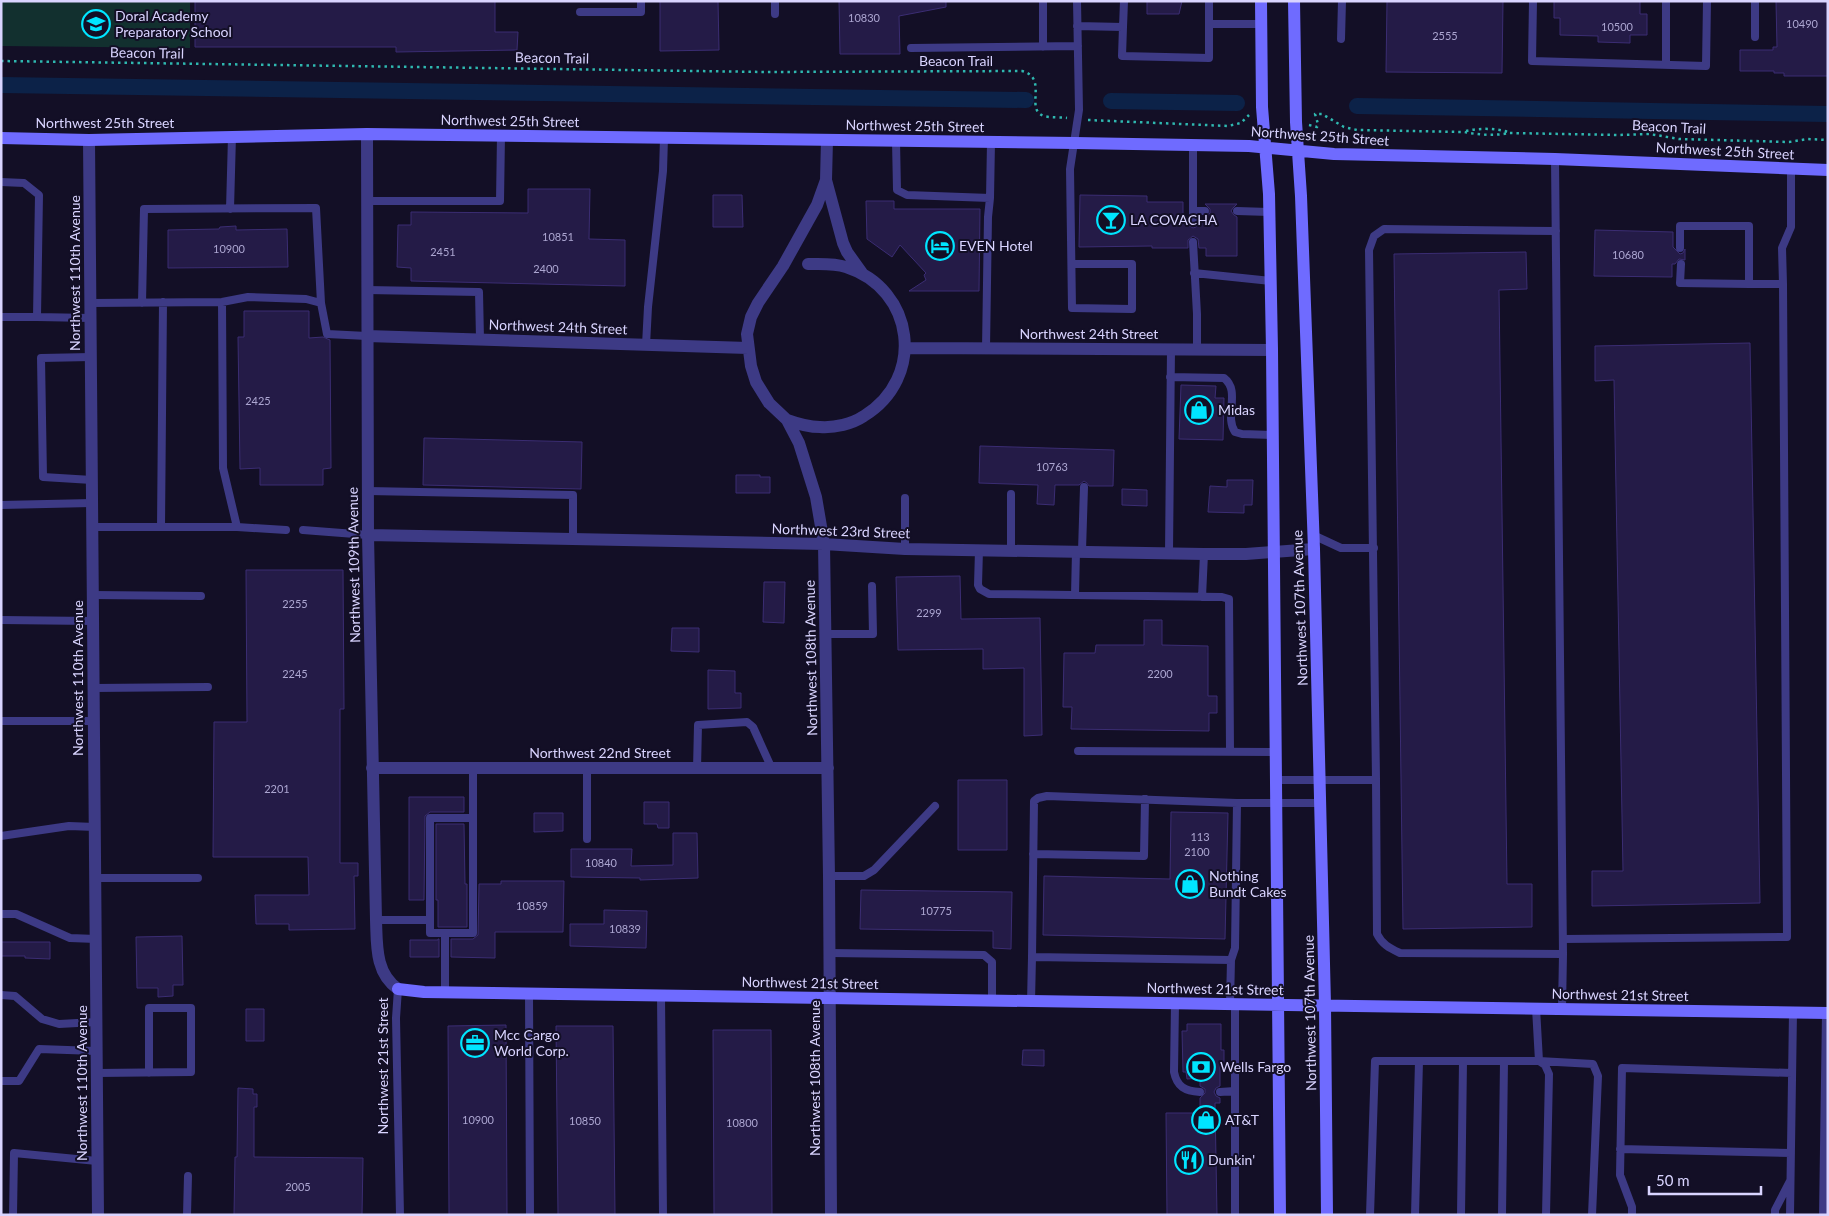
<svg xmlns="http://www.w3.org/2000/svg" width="1829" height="1216" font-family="Lato,sans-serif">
<rect width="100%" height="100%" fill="#130f26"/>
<path fill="#12302f" d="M1,1H190V48L2,46Z"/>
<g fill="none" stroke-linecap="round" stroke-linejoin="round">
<path stroke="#0c2248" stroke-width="16" d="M1,85L1026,100
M1111,101L1237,103
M1357,106L1828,114"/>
</g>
<path fill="#241b47" stroke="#3b2d73" d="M195,1H495V32H518L517,50L396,52V47H195Z
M660,1H718L719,50L660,51Z
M839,1H946V7L899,16L900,54H840Z
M1147,1H1182L1179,14H1147Z
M1387,1H1503L1502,73L1386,72Z
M1554,1H1640V14H1647V35H1630V43L1598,42V36L1560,35V18H1554Z
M1776,1H1828V76H1784V73H1774V71H1740V50H1773V47H1777Z
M528,189H590L589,239L625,240V286L411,281V268L397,267L398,225H411V212L528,213Z
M713,195H742L743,227H713Z
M1080,195L1147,196V202H1183V222H1187L1188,225L1193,228L1196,227L1199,222H1205V217L1210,213V209L1205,204H1237L1233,208L1231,211L1234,215L1237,217V256H1206V248H1199L1198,239L1193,236L1188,240V248H1152V246L1079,247Z
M866,201H894V209H980L979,291H909L926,280L924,275L926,273L900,245L892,257L867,239Z
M236,226V230L287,229L288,267L168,268V230L219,229L220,227Z
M1595,230L1673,232V247L1680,254L1683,253L1685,249V260L1679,259L1675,264H1672V277L1594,276Z
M1526,252L1527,289L1499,290L1507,884H1532V927L1403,929L1394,254Z
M244,311H309V338L323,337L330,340L331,468L323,469V485H260V468L240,469L238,337H244Z
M1750,343L1760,903L1592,906V871H1623L1614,380L1595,381V346Z
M1181,385L1216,386L1215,398H1224L1223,440L1179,439Z
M424,438L582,442L581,489L423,485Z
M980,446L1114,450L1113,486H1089L1087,483L1084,481L1079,485H1055L1054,505L1037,504L1038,485L979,483Z
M736,475H760V477H770V493H736Z
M1227,480H1253L1252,505H1244V513L1208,512L1210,486L1227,487Z
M1122,489L1147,490V506L1122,505Z
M246,570H343L344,709H340V863H358V876H354L355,929L289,930V924H256L255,895H309L308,857H213L214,722H247Z
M960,576L961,619L1040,618L1042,735L1024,736V668L983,669V649L898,650L896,577Z
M764,582H785L784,623L763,622Z
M1144,620H1162V645L1208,646V696H1217V713H1209V731L1071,729L1072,707H1063L1064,653H1095L1096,645H1144Z
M672,628H699V652L671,651Z
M708,670L735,671V693H741V708L708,709Z
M958,780H1007V850H958Z
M409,797H464V812H430L425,816L424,900H409Z
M644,802H669V828H658L657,824H644Z
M1171,812L1228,813L1225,939L1043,935L1044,876L1170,879Z
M534,813H563V831L534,832Z
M436,824H464L465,884H467V927H438V900H436Z
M673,833H697L698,878L640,880V878L571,877V849H632L631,866L673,865Z
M501,881H564L563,932H495V958L451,957V939H473L478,935L479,884H501Z
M861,890L1012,892L1011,949L993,948V931L860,929Z
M604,910L647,911L646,948L570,946V924H604Z
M182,936L183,985H173V996L158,997V988H137L136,937Z
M438,939H439V957H410V940H438Z
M1,942H50V959L25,958V956H1Z
M246,1009H264V1041H246Z
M1187,1024H1221V1050H1224V1063H1220V1086L1216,1088L1214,1092L1216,1096L1220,1098V1103H1215L1217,1215H1167L1166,1113H1200V1098L1205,1093V1089L1200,1086V1078L1187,1079L1186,1072H1183L1182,1031H1187Z
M506,1025L507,1215H449L448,1026Z
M556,1026H613L615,1215H558Z
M713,1030H771L772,1215H714Z
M1023,1050H1044V1066L1022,1065Z
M238,1088L253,1089V1094H257V1107H254V1157L363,1158L362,1215H234L235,1157H237Z"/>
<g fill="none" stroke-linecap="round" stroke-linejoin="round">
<path stroke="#2fb8b0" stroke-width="2.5" stroke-dasharray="2.5 4" stroke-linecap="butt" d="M1,61L764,72L1022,71C1049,78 1024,110 1044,116C1051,118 1060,117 1067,118
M1088,120L1228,126L1241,123L1249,115
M1309,125L1317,127L1318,124L1315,114H1322L1344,127L1357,130L1464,132C1479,135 1495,136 1509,133L1619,135L1650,134L1679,139L1789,142L1808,139L1828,140
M1466,131C1480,128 1495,128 1508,132"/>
<path stroke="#3d3a85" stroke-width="8" d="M1043,1V47
M1533,1L1532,61L1706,66L1707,1
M580,12H641V1
M775,14V1
M1209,24H1262
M1077,26L1123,27L1122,56L1209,58V1
M1123,27L1124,1
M1755,37V1
M1341,39L1342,1
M911,48L1078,46
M1666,64V1
M896,141L897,190L907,195L990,198L991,142
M1193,145V222
M1555,159L1563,954
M1,182L24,183L39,195L37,317L91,318
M367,201H500L501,135
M230,209L232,136
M1193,211H1205
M1237,211L1269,212
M1193,242L1197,314V350
M1072,264H1132V309L1072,308L1070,169L1079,110L1077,1
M1681,264L1680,283L1749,284
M1194,273L1271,281
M1783,284L1782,248L1791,227V169
M367,290L479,292L480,339
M222,302L223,468L237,527
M91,303L222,302L248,297L306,299L321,303L327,334L367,336
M142,303L144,209L316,208L321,303
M1,317H37
M646,345L648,307L663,171L664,138
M986,349L988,217L990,198
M91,357L41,358L43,477L92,480
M1170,377L1224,378C1241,391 1224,416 1235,432L1242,434L1273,435
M368,491L573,495V539
M905,498V549
M1,505L92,503
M92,527H237L286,530
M161,527L163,302
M303,530L368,535
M1313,535L1341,548H1374
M979,550L978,585L980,589L989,594L1222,597L1229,599L1230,751
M1011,550V494
M1082,551L1084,487
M1169,553L1171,349
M93,595L201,596
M1075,595L1076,551
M1202,597L1204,554
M1,620L93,621
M826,634H873L872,586
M94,688L208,687
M1,721H94
M1078,751L1276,752
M587,769V839
M697,769L698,725L747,722L753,727L772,769
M1276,780H1376L1377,934C1382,944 1389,948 1400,953L1563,954L1562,1009
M1376,780L1369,250L1374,236L1384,229L1556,231
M1237,803L1235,948L1231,960L1032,957L1034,801L1038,798L1047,796L1237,803H1320
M1,836L69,826L95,827
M1033,854L1144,856L1145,799
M829,876H864L874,870L935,806
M95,878H198
M1,914H16L70,938L96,939
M376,920H430V933H445
M430,920V818H473
M1563,939L1787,937L1783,284H1749V226H1680V248
M830,953L984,955L992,962V1001
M398,989L396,1018L400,1215
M445,992V933H473V767
M529,993L530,1215
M1,995L15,996L42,1019L59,1024L96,1022
M661,995L663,1215
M1031,1002L1032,957
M1175,1004L1174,1072C1177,1087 1185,1091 1200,1092
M1230,1004L1231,960
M1235,1004V1215
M1536,1008L1539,1061L1545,1065L1549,1074L1546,1215
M97,1073L191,1072V1008H149V1073
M1,1081H19L39,1049L96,1051
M1220,1092L1235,1091
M1620,1149L1791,1153
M13,1215L14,1153L97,1161
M187,1215L188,1176
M1370,1215L1375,1061H1539L1593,1064L1598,1076L1592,1215
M1415,1215L1419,1061
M1461,1215L1463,1061
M1502,1215L1504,1061
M1632,1215V1207L1620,1175L1622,1068L1792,1073
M1775,1215V1210L1790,1181
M1790,1215L1793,1012
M1823,1215L1826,1013"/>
<path stroke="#3d3a85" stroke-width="12" d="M367,134L368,535L376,920C377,945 375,973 398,989
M89,140L98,1215
M827,140L826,180L817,205L783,266L758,303L751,317L747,334L751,366L756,382L769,403L787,420L799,443L816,497L824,544L829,876L831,1215
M826,180L843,243L847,252L862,273
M367,336L748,348
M905,348L1272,350
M787,420C798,424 809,427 820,427C835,428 852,424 864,416C926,378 915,289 846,267C834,263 821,264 808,264
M368,535L824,544L905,549L1204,554H1246L1314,549
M372,768H828"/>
<path stroke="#6f6bff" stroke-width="12" d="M1261,1L1262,107L1269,194L1272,350L1280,1215
M1294,1L1296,122L1301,196L1314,549L1325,1005L1327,1215
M1,138L89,140L367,134L1075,143L1249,146L1334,154L1555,159L1828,170
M398,989L424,992L1828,1013"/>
</g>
<defs>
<symbol id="school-ring" viewBox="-11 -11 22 22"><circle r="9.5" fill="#130f26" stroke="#00e5ff" stroke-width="1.5"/><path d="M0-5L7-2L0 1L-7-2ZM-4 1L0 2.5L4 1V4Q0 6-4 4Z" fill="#00e5ff"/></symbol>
<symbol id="bar-ring" viewBox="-11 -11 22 22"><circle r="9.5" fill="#130f26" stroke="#00e5ff" stroke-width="1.5"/><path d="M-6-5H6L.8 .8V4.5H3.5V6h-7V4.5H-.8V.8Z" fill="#00e5ff"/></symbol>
<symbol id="hotel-ring" viewBox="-11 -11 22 22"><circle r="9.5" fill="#130f26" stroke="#00e5ff" stroke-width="1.5"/><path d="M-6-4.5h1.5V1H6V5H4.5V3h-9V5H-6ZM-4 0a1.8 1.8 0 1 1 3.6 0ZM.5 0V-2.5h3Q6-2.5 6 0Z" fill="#00e5ff"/></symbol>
<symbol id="shop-ring" viewBox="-11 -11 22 22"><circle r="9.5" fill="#130f26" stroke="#00e5ff" stroke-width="1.5"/><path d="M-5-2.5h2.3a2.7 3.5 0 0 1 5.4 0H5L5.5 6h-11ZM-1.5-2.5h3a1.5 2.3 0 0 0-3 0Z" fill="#00e5ff"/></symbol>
<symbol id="office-ring" viewBox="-11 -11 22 22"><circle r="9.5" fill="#130f26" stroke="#00e5ff" stroke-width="1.5"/><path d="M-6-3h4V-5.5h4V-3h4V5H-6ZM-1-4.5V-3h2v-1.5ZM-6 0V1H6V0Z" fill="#00e5ff"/></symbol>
<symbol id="bank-ring" viewBox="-11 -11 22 22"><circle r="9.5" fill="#130f26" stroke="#00e5ff" stroke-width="1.5"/><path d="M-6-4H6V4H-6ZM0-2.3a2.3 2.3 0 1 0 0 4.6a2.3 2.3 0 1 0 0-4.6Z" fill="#00e5ff"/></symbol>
<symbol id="restaurant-ring" viewBox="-11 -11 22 22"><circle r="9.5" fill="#130f26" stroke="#00e5ff" stroke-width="1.5"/><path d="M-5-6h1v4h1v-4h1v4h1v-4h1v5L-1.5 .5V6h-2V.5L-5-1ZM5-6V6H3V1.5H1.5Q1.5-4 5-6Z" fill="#00e5ff"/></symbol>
</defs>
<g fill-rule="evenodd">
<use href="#school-ring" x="80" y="8" width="32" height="32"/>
<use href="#bar-ring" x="1095" y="204" width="32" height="32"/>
<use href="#hotel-ring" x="924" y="230" width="32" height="32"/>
<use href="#shop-ring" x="1183" y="394" width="32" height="32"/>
<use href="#shop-ring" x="1174" y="868" width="32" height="32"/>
<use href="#office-ring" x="459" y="1027" width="32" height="32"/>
<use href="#bank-ring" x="1185" y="1051" width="32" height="32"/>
<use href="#shop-ring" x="1190" y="1104" width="32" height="32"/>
<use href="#restaurant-ring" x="1173" y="1144" width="32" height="32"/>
</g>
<g text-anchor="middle" stroke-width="4" stroke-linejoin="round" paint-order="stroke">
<g font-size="11" fill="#aca6d1">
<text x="864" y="22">10830</text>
<text x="1802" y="28">10490</text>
<text x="1617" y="31">10500</text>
<text x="1445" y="40">2555</text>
<text x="558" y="241">10851</text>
<text x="229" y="253">10900</text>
<text x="443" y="256">2451</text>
<text x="1628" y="259">10680</text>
<text x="546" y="273">2400</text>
<text x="258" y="405">2425</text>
<text x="1052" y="471">10763</text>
<text x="295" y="608">2255</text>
<text x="929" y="617">2299</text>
<text x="295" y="678">2245</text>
<text x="1160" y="678">2200</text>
<text x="277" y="793">2201</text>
<text x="1200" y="841">113</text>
<text x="1197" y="856">2100</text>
<text x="601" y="867">10840</text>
<text x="532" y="910">10859</text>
<text x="936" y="915">10775</text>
<text x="625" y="933">10839</text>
<text x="478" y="1124">10900</text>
<text x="585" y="1125">10850</text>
<text x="742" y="1127">10800</text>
<text x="298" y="1191">2005</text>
</g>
<g font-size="14" fill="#d9d4ff" stroke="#130f26" text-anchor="start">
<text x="115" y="21">Doral Academy<tspan x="115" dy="16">Preparatory School</tspan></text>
<text x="1130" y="225">LA COVACHA</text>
<text x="959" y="251">EVEN Hotel</text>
<text x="1218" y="415">Midas</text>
<text x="1209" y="881">Nothing<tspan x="1209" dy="16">Bundt Cakes</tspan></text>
<text x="494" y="1040">Mcc Cargo<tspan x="494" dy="16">World Corp.</tspan></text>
<text x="1220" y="1072">Wells Fargo</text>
<text x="1225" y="1125">AT&amp;T</text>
<text x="1208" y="1165">Dunkin'</text>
</g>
<g font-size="14" fill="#d9d4ff" stroke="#130f26">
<text transform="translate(147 53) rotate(1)" y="5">Beacon Trail</text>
<text transform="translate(552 58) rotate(1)" y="5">Beacon Trail</text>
<text x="956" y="66">Beacon Trail</text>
<text transform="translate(510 121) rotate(1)" y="5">Northwest 25th Street</text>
<text x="105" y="128">Northwest 25th Street</text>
<text transform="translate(915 126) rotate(1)" y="5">Northwest 25th Street</text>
<text transform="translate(1669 127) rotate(3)" y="5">Beacon Trail</text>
<text transform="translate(1320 136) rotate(4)" y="5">Northwest 25th Street</text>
<text transform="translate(1725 151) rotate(3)" y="5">Northwest 25th Street</text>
<text transform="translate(75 273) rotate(-90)" y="5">Northwest 110th Avenue</text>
<text transform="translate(558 327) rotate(2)" y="5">Northwest 24th Street</text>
<text x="1089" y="339">Northwest 24th Street</text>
<text transform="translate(841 531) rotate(2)" y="5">Northwest 23rd Street</text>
<text transform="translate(354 565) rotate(-91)" y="5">Northwest 109th Avenue</text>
<text transform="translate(1300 608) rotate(-92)" y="5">Northwest 107th Avenue</text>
<text transform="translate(811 658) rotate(-91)" y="5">Northwest 108th Avenue</text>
<text transform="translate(78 678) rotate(-90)" y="5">Northwest 110th Avenue</text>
<text x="600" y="758">Northwest 22nd Street</text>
<text transform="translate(810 983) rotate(1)" y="5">Northwest 21st Street</text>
<text transform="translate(1215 989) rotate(1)" y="5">Northwest 21st Street</text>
<text transform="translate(1620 995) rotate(1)" y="5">Northwest 21st Street</text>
<text transform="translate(1310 1013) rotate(-91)" y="5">Northwest 107th Avenue</text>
<text transform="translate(383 1066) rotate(-90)" y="5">Northwest 21st Street</text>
<text transform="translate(815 1078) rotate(-90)" y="5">Northwest 108th Avenue</text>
<text transform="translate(82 1083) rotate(-90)" y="5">Northwest 110th Avenue</text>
</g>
</g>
<rect width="1829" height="1216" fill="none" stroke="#d9d4ff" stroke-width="5"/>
<path d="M1649 1186v8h112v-8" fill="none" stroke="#d9d4ff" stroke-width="2.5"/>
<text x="1656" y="1186" font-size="15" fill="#d9d4ff" stroke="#130f26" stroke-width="4" paint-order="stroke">50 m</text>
</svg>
